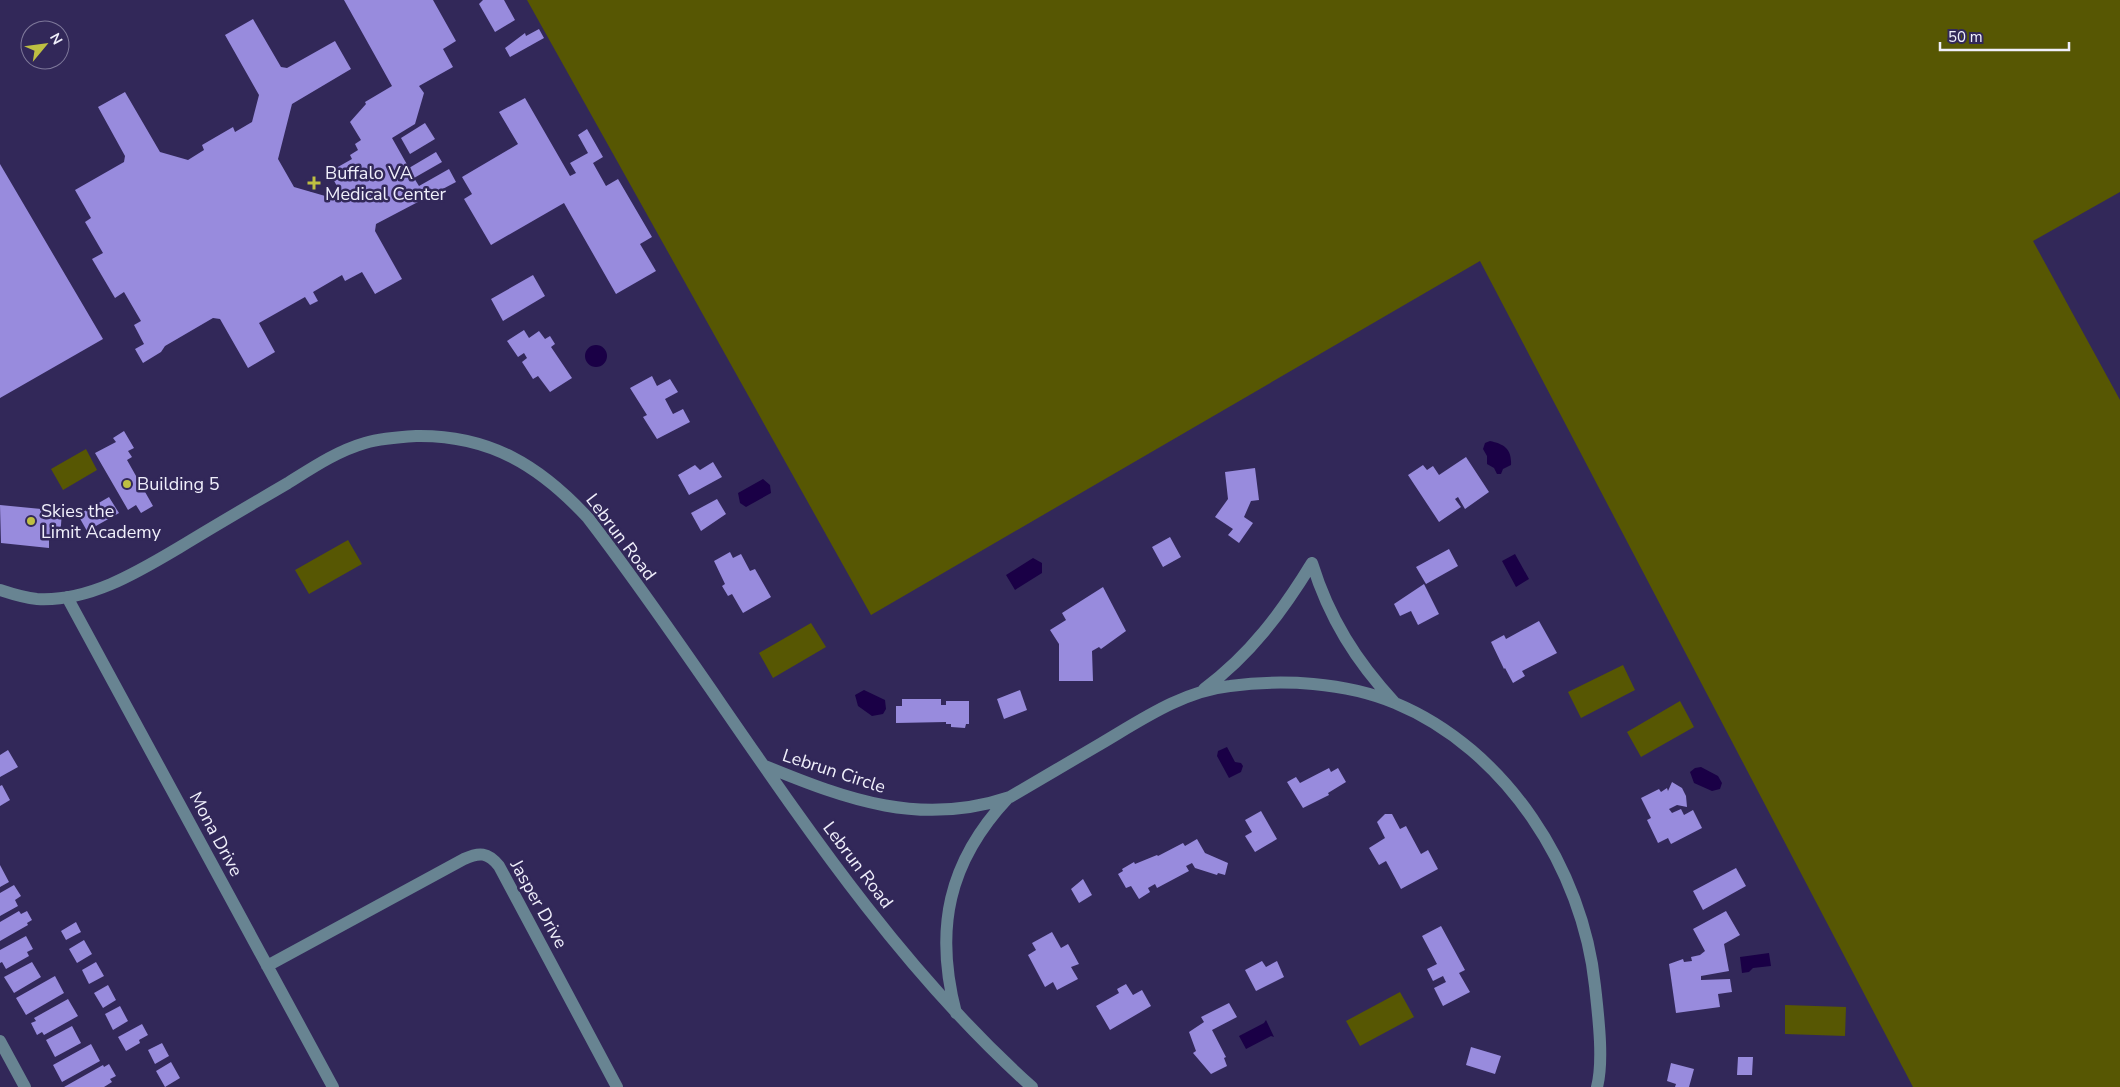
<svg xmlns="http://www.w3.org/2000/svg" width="2120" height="1087" font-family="'Nunito Sans',sans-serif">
<rect width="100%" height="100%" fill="#322859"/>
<path fill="#575703" d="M527,0H2120V192L2033,241L2120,400V1087H1913L1480,261L871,615Z
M86,449L97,470L63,490L51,469Z
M348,540L362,564L309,594L295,570Z
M811,623L826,647L773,678L759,653Z
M1623,665L1635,690L1581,718L1568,692Z
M1680,701L1694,727L1641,757L1627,732Z
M1400,992L1414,1017L1360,1046L1346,1021Z
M1785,1005L1846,1007L1845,1036L1785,1034Z"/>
<path fill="#1a0046" d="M585 356a11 11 0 1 1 22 0a11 11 0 1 1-22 0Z
M1490,441C1504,444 1512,449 1511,465L1503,469L1501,474H1497L1494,468L1487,464V456L1483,449L1485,443Z
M763,479L770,485L771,493L746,507L740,503L738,493Z
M1515,554L1529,579L1516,587L1502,561Z
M1033,558L1042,563V573L1015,590L1006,575Z
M864,690L885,700L886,709L883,714L872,716L858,706L855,695Z
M1227,747L1235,762L1241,763L1243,766L1241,772L1229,778L1217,756L1218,751Z
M1701,767L1718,776L1722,783L1720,789L1712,791L1694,783L1690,772L1695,768Z
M1769,953L1771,966L1753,968L1749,972L1742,973L1740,957Z
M1266,1020L1274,1037L1271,1036L1246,1049L1239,1036L1264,1023Z"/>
<path fill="#988bdd" d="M344,0H433L456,41L443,49L453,67L419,86L424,93L415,124L392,138L409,168L436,152L442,162L414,178L419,186L449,169L456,182L376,224L375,231L402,279L375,294L362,272L345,281L342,275L313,292L318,301L310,305L305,297L259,323L275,352L248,368L220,319L213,318L165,346L161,352L143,363L135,349L144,344L134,325L141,321L124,292L115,298L92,259L103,253L85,222L91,218L75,190L124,162L125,156L98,107L125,92L160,152L188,160L204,150L202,145L233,127L235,132L252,122L259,95L225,35L253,19L281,67L287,68L335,41L351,69L292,104L278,159L294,187L346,202L329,172L352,159L350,155L358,150L355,144L361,140L350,122L366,104L365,102L392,86Z
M483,0H504L515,20L495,32L479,4Z
M539,29L544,38L510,57L505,48L525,33L526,36Z
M525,98L570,176L576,173L570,163L588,153L578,135L587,129L603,157L593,163L606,186L618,179L652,237L640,244L656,271L616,294L564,203L491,245L464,199L472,194L462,177L518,144L499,112Z
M425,123L435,139L410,154L401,138Z
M0,164L103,339L0,398Z
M533,275L545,296L503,321L491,299Z
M524,330L529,338L539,331L545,339L550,336L555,344L551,347L572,378L550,392L538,376L533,379L522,362L527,358L524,353L518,357L507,341Z
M652,376L657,386L670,379L678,392L665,399L673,414L683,409L690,422L657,439L643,417L647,415L630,388Z
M124,431L134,448L128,451L132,457L127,460L153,506L141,513L136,505L128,510L95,453L116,442L113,438Z
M1466,457L1489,492L1465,509L1458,497L1455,499L1461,507L1439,522L1408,475L1423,465L1427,470L1433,466L1439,475Z
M713,462L722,477L689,495L678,475L695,465L700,470Z
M1255,468L1259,500L1251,501L1244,517L1253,523L1239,543L1228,535L1233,529L1215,517L1228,499L1225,472Z
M109,497L119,513L87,531L78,515Z
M717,499L726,514L701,531L691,513Z
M0,505L62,511L60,539L49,538V548L1,543Z
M1170,537L1181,557L1163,567L1152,547Z
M1449,549L1458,566L1426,584L1416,567Z
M730,552L733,558L741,554L750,571L755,569L771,597L743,613L732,594L728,596L722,586L725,584L714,561Z
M1424,584L1439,614L1418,625L1411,611L1400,616L1394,604Z
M1103,587L1126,631L1101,649L1099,647L1092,651L1093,681H1059V644L1050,630L1066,620L1062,613Z
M1539,621L1557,653L1522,671L1525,676L1513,683L1505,668L1504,669L1491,642L1504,635L1506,639Z
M1020,690L1027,710L1004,719L997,699Z
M902,699H941V705H946V701H969V724H966L965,728L951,727V724H946V722L896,723V706H902Z
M8,750L18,767L0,777V755Z
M1329,768L1331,772L1338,768L1346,782L1328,793L1329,795L1303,808L1287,782L1296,777L1300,783Z
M1672,782L1682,788L1686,796L1687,807L1677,805L1669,809L1672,813L1681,809L1684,815L1693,810L1702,828L1671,844L1668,838L1658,843L1647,820L1651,818L1641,798L1659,789L1661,792L1667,788L1668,791Z
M2,785L10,800L0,806V786Z
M1261,811L1277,839L1255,852L1245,836L1252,832L1245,820Z
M1385,814H1392L1400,829L1406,826L1421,854L1428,850L1438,869L1401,889L1386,861L1379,865L1369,848L1385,838L1377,822Z
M1197,839L1205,853L1228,863L1225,875L1218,873L1217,875L1195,868L1192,863L1186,866L1189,871L1157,888L1155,884L1148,888L1150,892L1139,899L1131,886L1126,888L1118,874L1123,871L1122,869L1134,862L1135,864L1157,855L1158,856L1183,843L1185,846Z
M0,865L9,882L0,887Z
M1736,868L1746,886L1703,910L1693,891Z
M1083,879L1092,895L1079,903L1071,889Z
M14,885L21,896L15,900L18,906L0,916V893Z
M19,911L21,914L27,911L32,920L27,923L28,925L0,941V922Z
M1726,911L1740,935L1724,944L1729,971L1701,976V980L1730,979L1732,992L1718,994L1720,1007L1676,1013L1669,964L1683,959L1684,962L1692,961L1691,957L1700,955L1705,951L1693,929Z
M76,922L81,932L66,940L61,931Z
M1441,926L1465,970L1459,973L1470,992L1443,1006L1434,988L1446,982L1443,976L1433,981L1427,969L1437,964L1422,936Z
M1052,932L1061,948L1068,944L1079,964L1071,967L1078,979L1057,990L1053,982L1045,987L1028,955L1036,950L1032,943Z
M26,936L33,949L27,952L29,956L6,969L2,962L0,963V950Z
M84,940L92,954L77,963L69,949Z
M1262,961L1266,967L1277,961L1284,977L1256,991L1245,970Z
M32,962L41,977L14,993L4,977Z
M96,962L104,976L89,984L82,970Z
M55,976L64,993L26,1015L16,998Z
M1126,984L1133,995L1142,990L1151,1006L1110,1030L1096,1006L1119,993L1117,989Z
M108,985L116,1000L103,1008L94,993Z
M68,999L78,1016L44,1035L42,1032L37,1035L31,1023L36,1021L34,1018Z
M1229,1003L1237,1017L1212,1030L1226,1057L1224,1058L1227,1066L1211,1074L1193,1053L1196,1051L1189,1032L1204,1022L1201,1017Z
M120,1006L128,1021L113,1030L105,1014Z
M142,1024L148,1035L139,1040L140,1043L126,1051L118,1037Z
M72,1026L81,1043L55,1057L46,1040Z
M162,1043L169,1056L155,1064L148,1050Z
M91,1044L100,1061L62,1082L53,1065Z
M1471,1047L1501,1056L1495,1074L1466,1065Z
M1738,1057H1753L1752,1075H1737Z
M171,1062L180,1078L165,1087L156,1071Z
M1671,1063L1694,1069L1689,1087H1675L1676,1084L1667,1081Z
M109,1064L116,1076L110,1079L112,1082L104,1087H64L103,1065L104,1067Z"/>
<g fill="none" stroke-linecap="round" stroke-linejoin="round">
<path stroke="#688492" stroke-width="12" d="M1312,563C1329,618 1356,661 1395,703
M0,590C12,594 25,598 37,599C89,602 138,572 180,547C216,525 252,504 288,483C312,468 337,451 365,443C382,438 400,437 417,436C490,435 540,466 588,518C735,709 851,925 1032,1087
M67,597L333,1087
M1204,689C1250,655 1282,612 1312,563
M765,766C848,800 921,827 1010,797C1041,779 1071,761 1102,743C1141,720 1183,691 1230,686C1282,679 1345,682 1395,703C1506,749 1583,869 1595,986C1598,1014 1604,1060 1597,1087
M267,966L464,859C479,852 488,852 499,866L617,1087
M956,1013C934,929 948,862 1008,798
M0,1041L25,1087"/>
</g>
<g fill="#bebf42" stroke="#322859" stroke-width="2">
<path d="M311.5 175.5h5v5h5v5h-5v5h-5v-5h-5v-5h5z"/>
<circle cx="127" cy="484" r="5"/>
<circle cx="31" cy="521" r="5"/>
</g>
<g text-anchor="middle" stroke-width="5" stroke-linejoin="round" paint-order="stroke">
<g font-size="18" fill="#f0effb" stroke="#322859" text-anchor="start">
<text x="325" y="179">Buffalo VA<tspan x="325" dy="21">Medical Center</tspan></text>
<text x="137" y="490">Building 5</text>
<text x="41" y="517">Skies the<tspan x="41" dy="21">Limit Academy</tspan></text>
</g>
<g font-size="18" fill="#f0effb" stroke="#322859">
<text transform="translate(621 537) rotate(53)" y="6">Lebrun Road</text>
<text transform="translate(834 771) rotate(18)" y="6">Lebrun Circle</text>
<text transform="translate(216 834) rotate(62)" y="6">Mona Drive</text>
<text transform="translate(858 865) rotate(53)" y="6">Lebrun Road</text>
<text transform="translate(539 904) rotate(61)" y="6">Jasper Drive</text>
</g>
</g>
<g transform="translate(45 45) rotate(61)"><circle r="24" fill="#322859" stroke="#7e789a"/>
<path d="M0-4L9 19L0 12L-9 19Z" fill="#bebf42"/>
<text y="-8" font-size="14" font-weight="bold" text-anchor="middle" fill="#f0effb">N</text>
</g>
<path d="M1940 42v8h129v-8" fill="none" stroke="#f0effb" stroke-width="2.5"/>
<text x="1948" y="42" font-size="15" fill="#f0effb" stroke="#322859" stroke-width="4" paint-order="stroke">50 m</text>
</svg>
